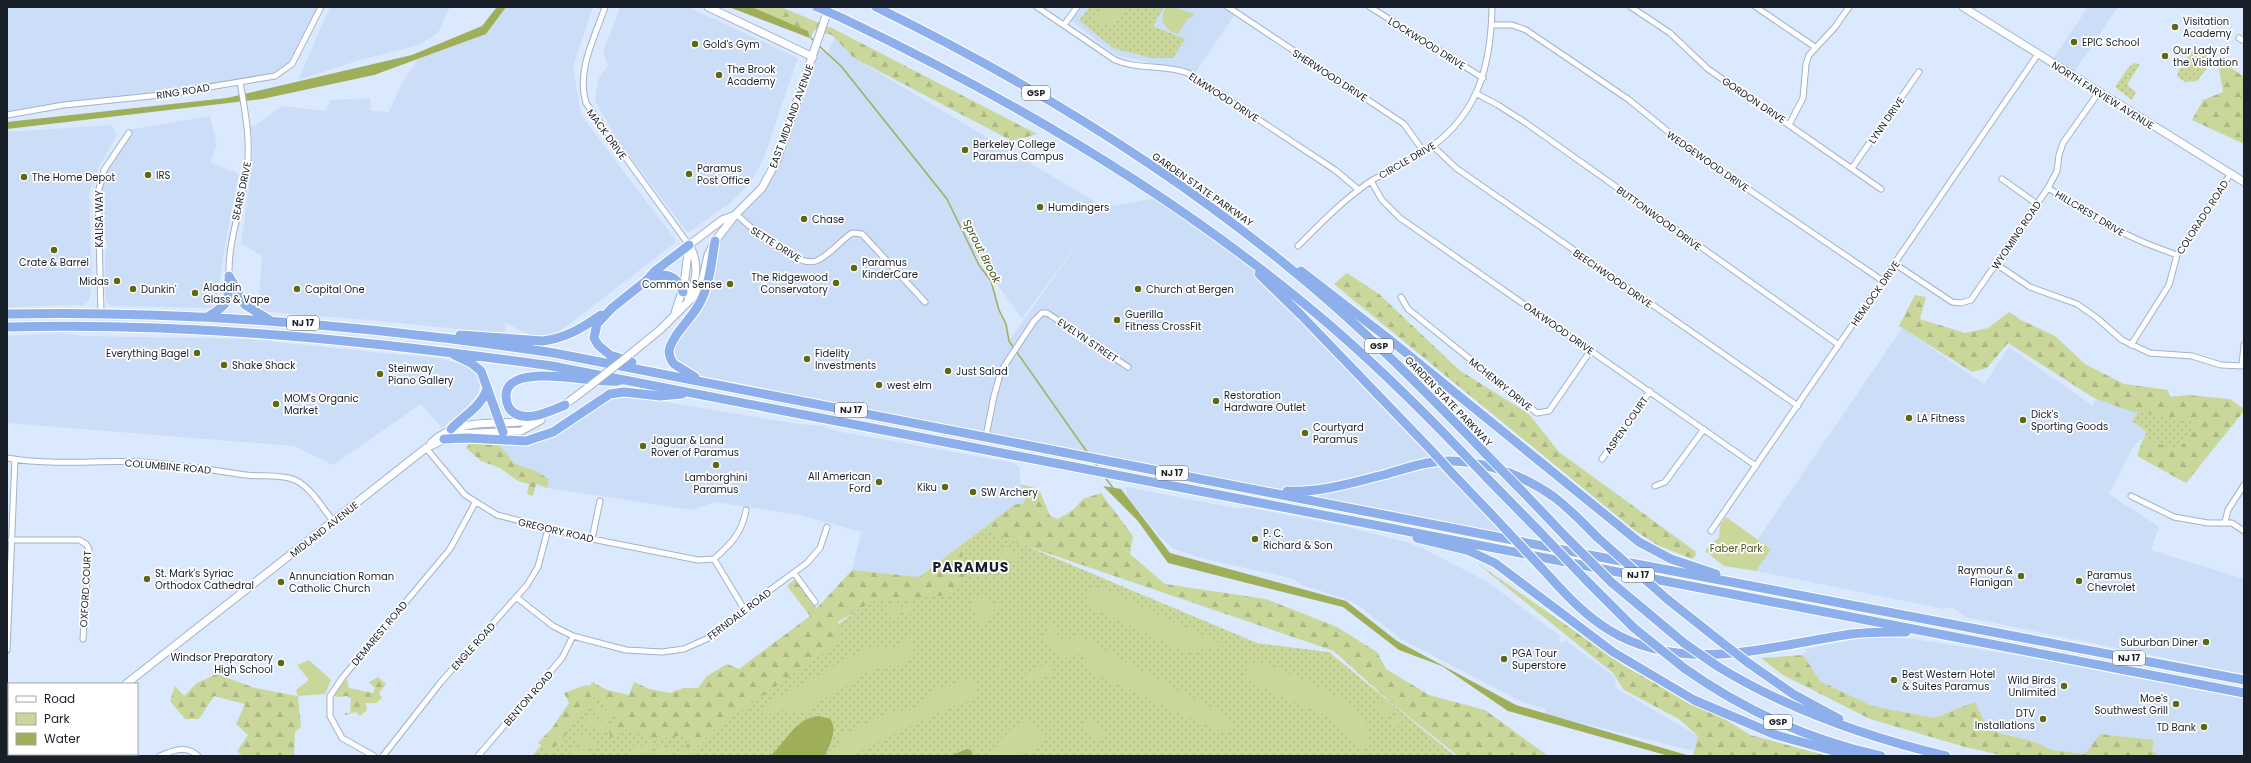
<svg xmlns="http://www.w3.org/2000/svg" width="2251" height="763" font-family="Poppins,sans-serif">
<defs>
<pattern id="grass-dots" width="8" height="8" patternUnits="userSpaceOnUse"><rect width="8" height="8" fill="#cad79a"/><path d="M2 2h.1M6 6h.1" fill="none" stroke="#adb885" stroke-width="1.8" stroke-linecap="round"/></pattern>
<pattern id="forest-firs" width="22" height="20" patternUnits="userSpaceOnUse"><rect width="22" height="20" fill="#cad79a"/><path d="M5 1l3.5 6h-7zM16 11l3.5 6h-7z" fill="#adb885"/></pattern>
</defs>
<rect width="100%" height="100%" fill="#dbe9ff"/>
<path fill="#ccddf8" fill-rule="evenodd" d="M7,7H321L297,55L282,72L229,84L64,105L7,115Z
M330,7H450L438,33L419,45L360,60L298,80Z
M506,7H593L573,66L581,115L675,239L674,244L556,334L534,337L504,322L506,331L495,333L381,321L258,311L262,256L241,244L253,155L251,126L258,124L282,106L325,111L331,100L370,98L371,111L389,112L402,83L418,59L486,34Z
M620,7H688L798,58L763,160L750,183L730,203L688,233L617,139L595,101L598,80L608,65L603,52Z
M1077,7H1240L1195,73L1116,55L1069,19Z
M2088,7H2118L2072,75L2051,62Z
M835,38L854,58L1104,207L1162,197L1221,239L1285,299L1510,539L713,384L682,371L669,351L694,313L715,241L769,177L816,49L827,53ZM1086,232L1009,341L1006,324L999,310L991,281L979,265L974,253L1022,318Z
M210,116L217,145L210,162L239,174L225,244L216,308L111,306L107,303L105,293V250L108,248L104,233L102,188L107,168L127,136V130Z
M112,125L117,135L100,165L89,193L92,285L89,301L83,305L7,307V132Z
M1902,328L1984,384L2009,347L2093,406L2096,398L2138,412L2132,421L2148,432L2133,447L2109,494L2159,527L2151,550L2244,579V674L1965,617L1953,607L1944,609L1756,571L1771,549L1758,539Z
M59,333L82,336L247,339L443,359L470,367L481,381L478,393L468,406L442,428L421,404L333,465L294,446L7,423V336Z
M616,394L799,424L822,426L836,431L1014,463L1020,468V484L1026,493L1024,503L1014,505L919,577L852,570L861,532L800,515L715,502L692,510L547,488L549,479L536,471L515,464L499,444L529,445L555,436Z
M1126,487L1235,508H1250L1343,526L1406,542L1422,548L1488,582L1561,637L1558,640L1562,643L1565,640L1615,677L1616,688L1698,736L1694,751L1545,714V708L1524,703L1401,639L1358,605L1343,598L1302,585L1294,579L1205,559L1174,549L1161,538L1128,497Z
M1872,636L1914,639L2051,661L2244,699V756H2159L2152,751L2154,740L2085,754L2052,750L2011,735L1988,730L1975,703L1934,718L1872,706L1819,681L1803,655L1806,649Z"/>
<path fill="url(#grass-dots)" d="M1090,7L1102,8L1112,28L1125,7H1164L1153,26L1185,39L1173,58H1151L1113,48L1079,20Z
M2198,49L2207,55L2211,63L2197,81L2185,82L2177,76C2180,67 2189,51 2198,49Z
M2134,63L2140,64L2127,85L2136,92L2132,100L2115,87L2128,68Z
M2138,412L2197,422L2179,450L2143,439L2147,432L2132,421Z
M986,529L1257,643L1329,652L1455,756H532L593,682L686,736L893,584L919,577Z"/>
<path fill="url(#forest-firs)" d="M752,7H781L834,29L1037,134L1012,141L854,58L832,35L814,30L811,38L808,31Z
M2225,63L2244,77V144L2192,120L2203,100L2223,92L2219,69Z
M1347,273L1379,294L1459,370L1529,414L1559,452L1695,551L1696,555L1693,559L1659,546L1634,530L1334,284Z
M1915,295L1926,297L1920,319L1965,333L1988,328L2009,312L2021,320L2055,336L2085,364L2124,384L2168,390L2170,397L2187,395L2230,399L2244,409V411L2186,483L2137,456L2143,439L2179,450L2196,422L2130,411L2094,398L2008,343L1987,368L1972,372L1899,326Z
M471,442L499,444L515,464L536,471L549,479L547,488L536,484L533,496L527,494L529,484L518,481L500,468L481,461L466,448Z
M1020,484L1039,489L1050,516L1058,519L1073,510L1083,499L1101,493L1133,536L1130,554L1165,584L1266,599L1337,627L1377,652L1386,669L1429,695L1485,710L1548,756H1458L1389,701L1334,651L1003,538L986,530L961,548L965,575L950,595L871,602L838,622L839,642L719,726L688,756H677L690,742L682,735L656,741L628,729L612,740L609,732L618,713L594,698C578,715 567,736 550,752L538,743L552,728L569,703L564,693L586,685L629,695L634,682L649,689L670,693L683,688H698L707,676L727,664L739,669L810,616L787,586L795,579L817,608L852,570L919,577L1014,505L1024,503L1026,493Z
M1477,563L1626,667L1725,719L1750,735L1828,756H1693L1698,736L1679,719L1624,690L1613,673Z
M1803,655L1820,681L1872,706L1934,718L1975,702L1988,730L2035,742L2052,750L2085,754L2100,734L2154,740L2152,751L2159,756H2005L1965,747L1870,719L1783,675L1761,658Z
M217,674L255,688L298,696L301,727L295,732L294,756H243L237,751L248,735L236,724L245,704L214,696L199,719H185L170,701L175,686L184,696L197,683Z
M378,677L386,684L379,693L382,698L376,703H366L367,710L360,716L356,712L345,715V713H350L351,698L347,696L336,697L333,694L347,679L349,688L373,693L375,688L369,682Z"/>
<path fill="#cad79a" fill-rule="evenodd" d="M1100,7H1125L1112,28L1095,18L1102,9Z
M1167,7C1177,7 1184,11 1193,13L1194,16L1188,18L1178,34C1165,31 1157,19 1167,7Z
M1726,517L1771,549L1756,571L1724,566L1705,551L1711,543L1719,538L1720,525Z
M1005,547L1021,555L1017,564L1001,556Z
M1099,587L1222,644L1223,650L1208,647L1195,653L1186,652L1089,607C1082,599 1089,589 1099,587Z
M974,597L987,598L995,604L1014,599L1021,605L1022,614L1017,620C1009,619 1007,611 1001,609C991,606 988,623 982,626L978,622L971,605ZM1007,601H1013L1020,605L1021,613L1017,619L1010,616L1001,608L1002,602Z
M901.5 609a5.5 5.5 0 1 1 11 0a5.5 5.5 0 1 1-11 0Z
M900,604L901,618H887L886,605Z
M1034,615C1052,614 1052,633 1066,641L1076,635L1080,636L1175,689L1228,716L1233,724L1231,730L1226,733L1221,732L1099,676L1090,671L1083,657L1079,654H1075L1070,659L1063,658L1048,648L1047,643L1032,634L1027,629L1031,618ZM1035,617C1045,615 1050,621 1051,631L1046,637L1033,634L1029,629L1030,622Z
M927,631C938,633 942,645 934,652L916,653L905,666L879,667L868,672L805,711C796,714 790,709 781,710C774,711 769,718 762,714V710L765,705L866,648L874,646L897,649L907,638ZM930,632L939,643L938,648L931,653L913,650L910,645V638L923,633Z
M309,660L331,680L325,694L298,696L296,690L309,680L297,665Z
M1257,661L1268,664L1353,704L1366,723L1367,742L1376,756L1370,748L1366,746L1362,748V756L1351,735L1328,717L1246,680L1244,673L1252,663Z
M1007,663H1009L1007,668L1000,671L994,670Z
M1045,665H1050L1054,671L1052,675L1033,681L1028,679L1026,673Z
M969,679L974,682L978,692L973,700L964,702L911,725L858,752L854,756H832L844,734L891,711L916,709L932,692Z
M1382,701L1393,711L1388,717L1376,707Z
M1042,703L1050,705L1053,709L1050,730L1046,733L1043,744L1040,747L1014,756H986L1007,733ZM1042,704L1050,705L1052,709L1049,730L1045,733L1033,728L1028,716Z
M595,704L613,713L609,721L591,712Z
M589,715L607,724L603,733L585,724Z
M1392 721a5 5 0 1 1 10 0a5 5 0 1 1-10 0Z
M1091,720L1103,735L1096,741L1084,726Z
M580,733L598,742L594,751L576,742Z
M647,742L654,745L649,756H641Z
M636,743L643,747L638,756H629Z
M574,745L592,754L591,756H575L570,754Z
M668,745L675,748L671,756H662Z
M657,746L664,749L660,756H652Z"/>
<path fill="#9fae59" d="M497,7H506L486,34L374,75L262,99L7,129V122L227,98L412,55L482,26Z
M729,7H752L808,31L810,38Z
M1103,486L1121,489L1170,553L1346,601L1397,641L1516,705L1690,756H1669L1508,711L1442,666L1399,650L1343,607L1168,563L1138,521Z
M819,716L830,719C838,728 830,747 824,756H770C787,742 793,719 819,716Z
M967,749L971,750L973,756H950Z"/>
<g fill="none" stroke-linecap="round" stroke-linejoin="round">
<path stroke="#9fae59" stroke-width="1.5" d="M811,38L815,42
M818,45L841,66L947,199L979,265L991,281L999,310L1006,324L1009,341L1087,452
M1094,462L1099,468
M1104,476L1113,488"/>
<defs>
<path id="street" d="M605,7C595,37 576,71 586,103L689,245
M1037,7L1115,60C1138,70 1164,64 1188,73L1335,170L1359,190
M1228,7L1404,124L1424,152
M1370,7L1483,78
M1631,7L1670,33L1708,69L1881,189
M1756,7L1815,47
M1064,25L1077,7
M1492,25H1512L1526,30L1628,99L1692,151L1883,281
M2239,38L2244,41
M1477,94L1498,105L1526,123L1839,345
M7,115L64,105L161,95L275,76L292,64L321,7
M1789,125L1803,98L1806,64L1809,55L1835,27L1849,7
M1433,146L1456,168L1798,406
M1852,168L1919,72
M2002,179L2037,204
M1371,181L1382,200L1400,218L1756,466
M2048,188L2108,226L2145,243L2177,255
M736,214C750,227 796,268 816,261C829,256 840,241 852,233L862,234L925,302
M1298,246C1321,223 1344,199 1371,181C1387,171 1404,165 1419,155C1476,121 1491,70 1492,7
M1895,264L1952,302L1961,303L1971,300L2048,188L2057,171L2059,155L2063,143L2099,92
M1996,264L2030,287L2077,304L2097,318L2122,340L2150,353L2192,356L2221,365L2244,366
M229,276C228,239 242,206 247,170C251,140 245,111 240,82
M1401,297L1408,309L1537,413L1549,411L1591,350
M101,314L98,193L104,170L129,133
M2131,345L2169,285L2177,255L2231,173
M2242,365L2244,345
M986,436L994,396L1001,371L1034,321L1042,313H1047L1128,367
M426,448L465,495L497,515L592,539L698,560L714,559
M7,458C51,466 96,460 141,462C177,464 211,470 246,475C262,477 280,474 295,480C311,487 323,509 334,522
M1602,459L1650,391
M1655,486L1665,482L1704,429
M2131,496L2174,517L2208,523H2232L2244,531
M2225,522L2228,510L2244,485
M1711,531L2038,54
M592,539L600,501
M11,540H79L86,544L89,549L83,639
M714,559C731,544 742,533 746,510
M714,559L744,609
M794,573L815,602
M516,597L553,626L573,636L626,650L662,652L684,649L713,636L744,609L807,563L820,548L827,527
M7,650L15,459
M7,687L9,691
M88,754L90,756
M160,756C173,750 187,745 198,756
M374,756L342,738L330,716V696L343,677L450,549L475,503
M383,756L441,682L527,585L538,567L548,529
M478,756L562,658L573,636"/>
<path id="secondary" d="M708,7L813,57
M1963,7L2244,182
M688,300C696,283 700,262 689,245
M675,313L684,285L689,245L722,220L735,215
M628,356L661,329L696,294L702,282L708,255L715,241L736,214L762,188L777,160L829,7
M562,407L591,385
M431,443C461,415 501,427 537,420
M126,684L426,448L456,434L521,431L541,420
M32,756L35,754"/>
<path id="highway" d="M876,7C1021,78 1161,163 1286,265C1358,323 1422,388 1486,454
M842,18C1012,99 1174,194 1318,315C1369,358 1416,404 1462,452
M1301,271L1389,339L1639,542L1671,559L1716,574
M1259,274L1301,315L1431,450
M229,276L245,305L270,320
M650,278C666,272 677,275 683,292
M7,314C190,310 373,326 554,353L1610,559L2244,680
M208,317C227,304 229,304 229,279
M7,327C190,322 371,341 552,366L2244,693
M460,335L543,341C566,338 582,328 601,315
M454,355L471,363L481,371L503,432
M632,362L610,355L598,345L594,338L597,324L612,308L647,280L655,271L689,245
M695,377L674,364C670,359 668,353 670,347C675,332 690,320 698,306C710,286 711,263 715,241
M565,405C550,411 522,426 509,408C506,402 505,396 507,390C517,363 594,384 618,381
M451,429C464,415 481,407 487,389
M444,439L467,438L526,441L553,432L610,394L624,392L660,396L682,394
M1451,472L1494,517
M1486,477L1540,532
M1287,491C1320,493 1351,483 1383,475C1397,471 1412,466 1427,463C1470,455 1519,472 1554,497C1570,509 1584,524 1598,538
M1524,493L1566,537
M1417,538L1467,550L1495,563L1613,652L1694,700L1776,735L1852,756
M1549,576C1567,596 1586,616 1609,630C1683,676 1773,645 1852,634C1870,632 1888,632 1906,632
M1584,578L1634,628
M1611,582L1684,643
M1667,599L1720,641
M1747,662L1793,694L1839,719
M1717,666C1787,709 1866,737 1946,756
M1684,668C1743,710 1810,740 1881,756"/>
</defs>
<use href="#street" stroke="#a2b2cc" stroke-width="7"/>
<use href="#secondary" stroke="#a2b2cc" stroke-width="9"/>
<use href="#highway" stroke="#fff" stroke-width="11"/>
<use href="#street" stroke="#fff" stroke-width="5"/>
<use href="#secondary" stroke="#fff" stroke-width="7"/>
<use href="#highway" stroke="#8db0ed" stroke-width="9"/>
<defs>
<path id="secondary-bridge" d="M591,385L628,356"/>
<path id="highway-bridge" d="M817,7L842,18
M1431,450L1451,472
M1462,452L1486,477
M1486,454L1524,493
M1494,517L1549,576
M1540,532L1584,578
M1566,537L1611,582
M1598,538L1667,599
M1634,628L1684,668
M1720,641L1747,662
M1684,643L1717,666"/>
</defs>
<use href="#secondary-bridge" stroke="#a2b2cc" stroke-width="9" stroke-linecap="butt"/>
<use href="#highway-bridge" stroke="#fff" stroke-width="11" stroke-linecap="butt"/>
<use href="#secondary-bridge" stroke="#fff" stroke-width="7"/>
<use href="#highway-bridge" stroke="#8db0ed" stroke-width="9"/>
</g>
<g fill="#5c6910" stroke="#fff" stroke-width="1.5">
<circle cx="2175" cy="27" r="4"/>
<circle cx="2074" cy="42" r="4"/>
<circle cx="695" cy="44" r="4"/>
<circle cx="2165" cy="56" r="4"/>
<circle cx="719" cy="75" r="4"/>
<circle cx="965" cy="150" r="4"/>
<circle cx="689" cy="174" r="4"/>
<circle cx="148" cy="175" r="4"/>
<circle cx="24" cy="177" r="4"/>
<circle cx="1040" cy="207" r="4"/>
<circle cx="804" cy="219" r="4"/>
<circle cx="54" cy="250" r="4"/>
<circle cx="854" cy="268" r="4"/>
<circle cx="117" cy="281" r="4"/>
<circle cx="836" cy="283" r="4"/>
<circle cx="730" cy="284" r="4"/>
<circle cx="133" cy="289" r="4"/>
<circle cx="297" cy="289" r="4"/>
<circle cx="1138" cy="289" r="4"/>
<circle cx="195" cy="293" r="4"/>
<circle cx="1117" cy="320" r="4"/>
<circle cx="197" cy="353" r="4"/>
<circle cx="807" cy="359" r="4"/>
<circle cx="224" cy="365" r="4"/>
<circle cx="948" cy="371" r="4"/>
<circle cx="380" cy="374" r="4"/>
<circle cx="879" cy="385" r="4"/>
<circle cx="1216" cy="401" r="4"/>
<circle cx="276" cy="404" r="4"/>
<circle cx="1909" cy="418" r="4"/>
<circle cx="2023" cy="420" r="4"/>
<circle cx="1305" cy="433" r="4"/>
<circle cx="643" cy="446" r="4"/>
<circle cx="716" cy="465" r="4"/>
<circle cx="879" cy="482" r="4"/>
<circle cx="945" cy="487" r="4"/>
<circle cx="973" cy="492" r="4"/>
<circle cx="1255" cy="539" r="4"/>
<circle cx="2021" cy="576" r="4"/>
<circle cx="147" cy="579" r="4"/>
<circle cx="2079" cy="581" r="4"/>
<circle cx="281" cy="582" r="4"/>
<circle cx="2206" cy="642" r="4"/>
<circle cx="1504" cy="659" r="4"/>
<circle cx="281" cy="663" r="4"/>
<circle cx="1894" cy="680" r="4"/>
<circle cx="2064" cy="686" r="4"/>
<circle cx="2176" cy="704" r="4"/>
<circle cx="2043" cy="719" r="4"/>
<circle cx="2204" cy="727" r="4"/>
</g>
<g text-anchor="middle" stroke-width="3.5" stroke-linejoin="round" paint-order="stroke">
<g fill="#fff" stroke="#5e6269" stroke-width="1">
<rect x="1022" y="86" width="28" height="14" rx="3"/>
<rect x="287" y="316" width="32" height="14" rx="3"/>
<rect x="1365" y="339" width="28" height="14" rx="3"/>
<rect x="835" y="403" width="32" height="14" rx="3"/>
<rect x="1156" y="466" width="32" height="14" rx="3"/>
<rect x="1622" y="568" width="32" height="14" rx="3"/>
<rect x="2113" y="651" width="32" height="14" rx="3"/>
<rect x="1764" y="715" width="28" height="14" rx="3"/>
</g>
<g font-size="9" font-weight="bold" fill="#191f29">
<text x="1036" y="96">GSP</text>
<text x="303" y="326">NJ 17</text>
<text x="1379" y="349">GSP</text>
<text x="851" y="413">NJ 17</text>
<text x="1172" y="476">NJ 17</text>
<text x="1638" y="578">NJ 17</text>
<text x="2129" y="661">NJ 17</text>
<text x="1778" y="725">GSP</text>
</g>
<g font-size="10" fill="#191f29" stroke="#fff" text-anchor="start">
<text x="2183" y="25">Visitation<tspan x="2183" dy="12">Academy</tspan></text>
<text x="2082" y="46">EPIC School</text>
<text x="703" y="48">Gold's Gym</text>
<text x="2173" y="54">Our Lady of<tspan x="2173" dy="12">the Visitation</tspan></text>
<text x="727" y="73">The Brook<tspan x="727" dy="12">Academy</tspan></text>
<text x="973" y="148">Berkeley College<tspan x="973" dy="12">Paramus Campus</tspan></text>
<text x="697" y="172">Paramus<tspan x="697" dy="12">Post Office</tspan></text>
<text x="156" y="179">IRS</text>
<text x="32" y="181">The Home Depot</text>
<text x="1048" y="211">Humdingers</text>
<text x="812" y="223">Chase</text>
<text x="54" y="266" text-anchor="middle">Crate &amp; Barrel</text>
<text x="862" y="266">Paramus<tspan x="862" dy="12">KinderCare</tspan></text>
<text x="828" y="281" text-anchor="end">The Ridgewood<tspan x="828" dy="12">Conservatory</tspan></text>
<text x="109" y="285" text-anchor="end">Midas</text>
<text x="722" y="288" text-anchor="end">Common Sense</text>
<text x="203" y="291">Aladdin<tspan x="203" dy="12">Glass &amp; Vape</tspan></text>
<text x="141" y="293">Dunkin'</text>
<text x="305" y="293">Capital One</text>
<text x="1146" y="293">Church at Bergen</text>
<text x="1125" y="318">Guerilla<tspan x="1125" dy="12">Fitness CrossFit</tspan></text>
<text x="189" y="357" text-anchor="end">Everything Bagel</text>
<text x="815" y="357">Fidelity<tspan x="815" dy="12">Investments</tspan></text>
<text x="232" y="369">Shake Shack</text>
<text x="388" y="372">Steinway<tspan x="388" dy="12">Piano Gallery</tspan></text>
<text x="956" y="375">Just Salad</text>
<text x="887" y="389">west elm</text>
<text x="1224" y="399">Restoration<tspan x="1224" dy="12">Hardware Outlet</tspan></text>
<text x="284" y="402">MOM's Organic<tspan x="284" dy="12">Market</tspan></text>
<text x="2031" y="418">Dick's<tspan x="2031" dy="12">Sporting Goods</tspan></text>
<text x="1917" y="422">LA Fitness</text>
<text x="1313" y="431">Courtyard<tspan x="1313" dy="12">Paramus</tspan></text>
<text x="651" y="444">Jaguar &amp; Land<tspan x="651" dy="12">Rover of Paramus</tspan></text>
<text x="871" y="480" text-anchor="end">All American<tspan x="871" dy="12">Ford</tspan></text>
<text x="716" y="481" text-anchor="middle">Lamborghini<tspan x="716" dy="12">Paramus</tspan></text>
<text x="937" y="491" text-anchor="end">Kiku</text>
<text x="981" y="496">SW Archery</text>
<text x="1263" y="537">P. C.<tspan x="1263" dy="12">Richard &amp; Son</tspan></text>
<text x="2013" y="574" text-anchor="end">Raymour &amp;<tspan x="2013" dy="12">Flanigan</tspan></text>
<text x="155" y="577">St. Mark's Syriac<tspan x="155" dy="12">Orthodox Cathedral</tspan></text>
<text x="2087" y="579">Paramus<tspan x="2087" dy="12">Chevrolet</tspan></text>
<text x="289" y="580">Annunciation Roman<tspan x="289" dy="12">Catholic Church</tspan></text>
<text x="2198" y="646" text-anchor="end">Suburban Diner</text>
<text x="1512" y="657">PGA Tour<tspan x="1512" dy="12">Superstore</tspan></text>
<text x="273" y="661" text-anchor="end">Windsor Preparatory<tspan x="273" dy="12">High School</tspan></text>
<text x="1902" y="678">Best Western Hotel<tspan x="1902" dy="12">&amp; Suites Paramus</tspan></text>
<text x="2056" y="684" text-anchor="end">Wild Birds<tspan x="2056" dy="12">Unlimited</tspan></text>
<text x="2168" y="702" text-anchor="end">Moe's<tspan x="2168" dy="12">Southwest Grill</tspan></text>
<text x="2035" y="717" text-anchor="end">DTV<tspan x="2035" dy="12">Installations</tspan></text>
<text x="2196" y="731" text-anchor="end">TD Bank</text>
</g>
<g font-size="10" fill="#191f29" stroke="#fff">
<text transform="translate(1427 43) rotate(32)" y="4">LOCKWOOD DRIVE</text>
<text transform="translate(1330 75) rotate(33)" y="4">SHERWOOD DRIVE</text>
<text transform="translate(183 91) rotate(-9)" y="4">RING ROAD</text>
<text transform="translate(2103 95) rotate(32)" y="4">NORTH FARVIEW AVENUE</text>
<text transform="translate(1224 97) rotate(33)" y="4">ELMWOOD DRIVE</text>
<text transform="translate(1754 100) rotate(34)" y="4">GORDON DRIVE</text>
<text transform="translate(791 116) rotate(-70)" y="4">EAST MIDLAND AVENUE</text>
<text transform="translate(1886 120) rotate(-55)" y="4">LYNN DRIVE</text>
<text transform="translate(607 134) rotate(54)" y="4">MACK DRIVE</text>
<text transform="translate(1407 160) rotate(-30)" y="4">CIRCLE DRIVE</text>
<text transform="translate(1708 161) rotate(35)" y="4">WEDGEWOOD DRIVE</text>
<text transform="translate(1203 189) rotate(35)" y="4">GARDEN STATE PARKWAY</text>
<text transform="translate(241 191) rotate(-78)" y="4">SEARS DRIVE</text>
<text transform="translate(2090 213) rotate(31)" y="4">HILLCREST DRIVE</text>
<text transform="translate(2202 217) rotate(-57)" y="4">COLORADO ROAD</text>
<text transform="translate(1659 218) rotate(36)" y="4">BUTTONWOOD DRIVE</text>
<text transform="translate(99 219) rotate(-90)" y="4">KALISA WAY</text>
<text transform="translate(2016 235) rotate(-56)" y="4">WYOMING ROAD</text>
<text transform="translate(776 244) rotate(32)" y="4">SETTE DRIVE</text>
<text transform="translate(1613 278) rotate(35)" y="4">BEECHWOOD DRIVE</text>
<text transform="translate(1875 293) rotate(-55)" y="4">HEMLOCK DRIVE</text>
<text transform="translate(1559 328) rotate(35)" y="4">OAKWOOD DRIVE</text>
<text transform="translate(1088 340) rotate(34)" y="4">EVELYN STREET</text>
<text transform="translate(1501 384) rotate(39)" y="4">MCHENRY DRIVE</text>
<text transform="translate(1449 401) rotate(46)" y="4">GARDEN STATE PARKWAY</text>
<text transform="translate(1626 425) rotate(-55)" y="4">ASPEN COURT</text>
<text transform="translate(168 466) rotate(5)" y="4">COLUMBINE ROAD</text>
<text transform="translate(324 529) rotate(-38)" y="4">MIDLAND AVENUE</text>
<text transform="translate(556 530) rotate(13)" y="4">GREGORY ROAD</text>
<text transform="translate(85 589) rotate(-87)" y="4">OXFORD COURT</text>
<text transform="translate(739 614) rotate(-37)" y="4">FERNDALE ROAD</text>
<text transform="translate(379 633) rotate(-50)" y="4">DEMAREST ROAD</text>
<text transform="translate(473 646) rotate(-48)" y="4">ENGLE ROAD</text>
<text transform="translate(528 698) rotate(-49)" y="4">BENTON ROAD</text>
</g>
<g font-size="10" fill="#4d5719" stroke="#fff">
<text x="1736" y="552">Faber Park</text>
</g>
<g font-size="11" font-style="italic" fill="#4b5517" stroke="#fff">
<text transform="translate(982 251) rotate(63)" y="4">Sprout Brook</text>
</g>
<g font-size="14" font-weight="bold" letter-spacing="1" fill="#191f29" stroke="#fff">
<text x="971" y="572">PARAMUS</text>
</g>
</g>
<rect width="2251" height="763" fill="none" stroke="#191f29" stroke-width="16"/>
<rect x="8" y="683" width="130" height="72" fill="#ffffff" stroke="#a3a5a9"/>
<rect x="16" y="696" width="20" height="6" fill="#ffffff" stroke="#a3a5a9"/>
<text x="44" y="703" font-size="12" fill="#191f29">Road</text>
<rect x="16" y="713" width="20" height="12" fill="#cad79a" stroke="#a3a5a9"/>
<text x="44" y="723" font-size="12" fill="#191f29">Park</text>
<rect x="16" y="733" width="20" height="12" fill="#9fae59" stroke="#a3a5a9"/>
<text x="44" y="743" font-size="12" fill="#191f29">Water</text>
</svg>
